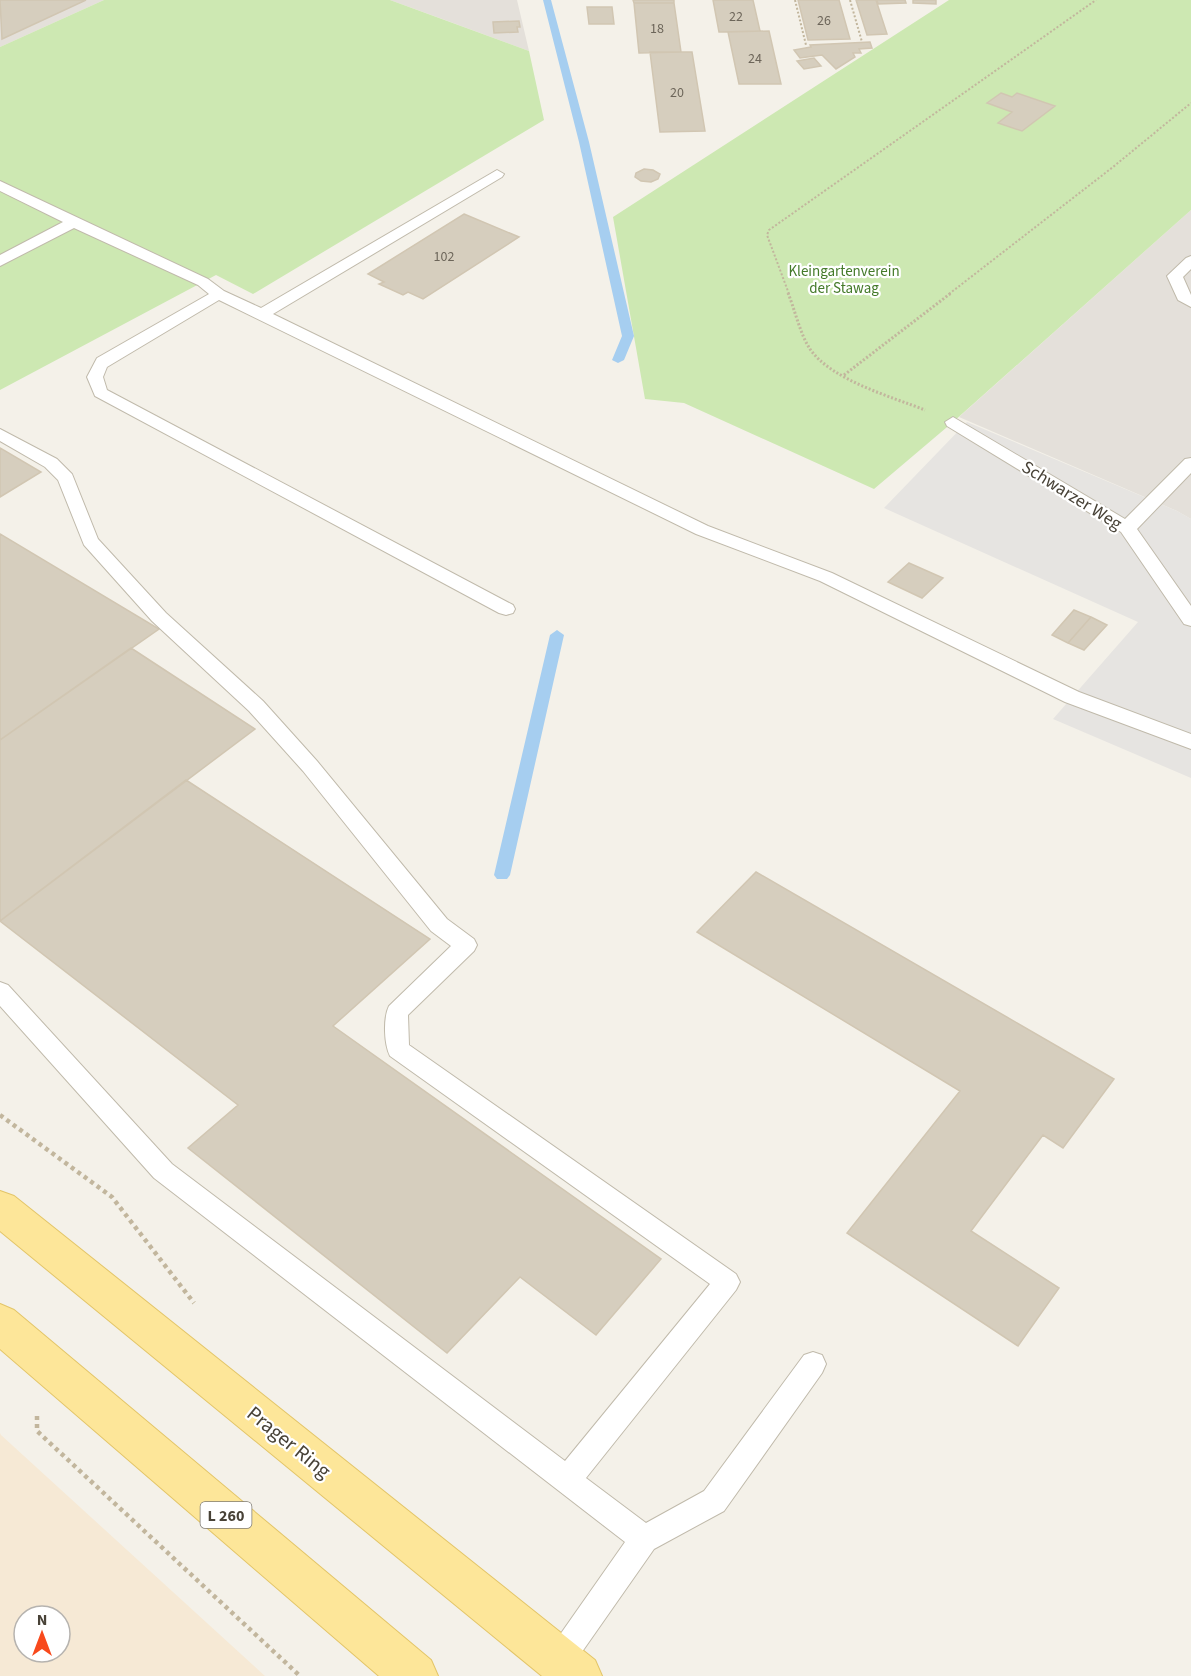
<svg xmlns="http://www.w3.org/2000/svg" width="1191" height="1676" font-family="'Source Sans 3',sans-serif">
<rect width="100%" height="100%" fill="#f4f1e9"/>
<path fill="#f6e9d5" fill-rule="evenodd" d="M0,1433L1,1435L265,1676H0ZM24,1616H60V1652H24Z"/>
<path fill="#e4e0da" d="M0,0H104L0,47Z
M390,0H517L529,51L445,20Z
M1191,210V519L1177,511L959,417Z"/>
<path fill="#cde8b2" d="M104,0H390L529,51L544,120L253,294L216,275L0,390V47Z
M949,0H1191V210L953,422L874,489L684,403L645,399L613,217Z"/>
<path fill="#e6e4e1" d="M967,422L1177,511L1191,519V778L1053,719L1138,622L884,508Z"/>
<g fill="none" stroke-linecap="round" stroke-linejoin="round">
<path fill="#a6cef0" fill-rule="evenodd" d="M543,0H551L589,142L634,336L624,360L618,363L612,360L622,336L579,142Z
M557,630L564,635L510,875L507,879H497L494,875L550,635Z"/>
</g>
<path fill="#d6cebe" stroke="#d1c6b2" stroke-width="1.5" d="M0,0H86L2,39Z
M633,0H674V3H634Z
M713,0H753L760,31L719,32Z
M798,0H839L850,39L808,40Z
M856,0H876L887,34L867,35Z
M877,0H905L906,3L878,4Z
M913,0H936V4L913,3Z
M634,3H674L681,52L639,53Z
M587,7H612L614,24H589Z
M519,21L520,27H517L518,32L494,33L493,22Z
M769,31L781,84H739L728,32Z
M870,42L872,48L859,49L861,53H853L855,57L836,69L822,55L800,58L794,50L811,47L810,45Z
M650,52H692L705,131L660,132Z
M814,58L821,66L804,69L797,61Z
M1001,93L1012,97L1017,93L1055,106L1022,131L998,123L1012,112L987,103Z
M644,169L653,170L660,174L658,179L651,182L641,181L635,177L636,173Z
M464,214L519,237L423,299L408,292L403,295L379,284L384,282L368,274Z
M0,448L41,472L0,497Z
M0,534L159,629L0,740Z
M909,563L943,578L922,598L888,582Z
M1074,610L1091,617L1068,643L1052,635Z
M1091,617L1107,625L1084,650L1068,643Z
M131,648L255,729L0,921V740Z
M186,780L430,939L333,1026L661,1259L596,1335L520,1277L447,1353L188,1148L238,1105L0,921Z
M756,872L1114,1079L1063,1148L1043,1135L971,1231L1059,1288L1018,1346L847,1233L960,1091L697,932Z"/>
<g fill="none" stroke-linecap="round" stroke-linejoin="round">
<defs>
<path id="lane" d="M497,170L504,174L502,177L273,314L708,526L832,573L1079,692L1191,734V749L1065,702L820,581L696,534L219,300L107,367L103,377L107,390L513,605L515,609L513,613L506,615L499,613L95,396L87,377L97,358L209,294L198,285L74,228L0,266V255L63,222L0,191V181L208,279L224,291L261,308Z
M1191,256V269L1183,277L1191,295V307L1178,300L1167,276L1186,258Z
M953,417L1125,519L1185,459L1191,458V473L1137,529L1191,606V626L1184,624L1121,532L947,426L945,422Z
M0,429L57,459L72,474L98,539L166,613L263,701L317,761L447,919L474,939L477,945L474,951L408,1015L409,1045L736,1274L740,1282L736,1290L586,1478L646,1523L704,1491L804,1355L813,1352L822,1355L826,1364L822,1373L724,1511L654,1549L570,1669L560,1674L550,1669L545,1659L550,1649L625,1542L154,1178L0,1006V982L8,985L172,1164L565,1461L710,1284L390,1056C384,1044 383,1018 389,1006L451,946L431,931L303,771L249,711L152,621L84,545L58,480L45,467L0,441Z"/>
<path id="primary" d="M0,1191L14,1196L595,1660L602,1676H542L0,1231Z
M0,1304L14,1310L431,1660L438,1676H379L0,1349Z"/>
</defs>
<use href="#lane" stroke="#c0baab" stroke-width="2"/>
<use href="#primary" stroke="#e3c568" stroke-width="2"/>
<path stroke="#c2b69d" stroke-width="2" stroke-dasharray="2 2" stroke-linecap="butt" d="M795,0L806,45
M850,0L862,42
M789,294L767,235L769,230L1096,0
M949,294L1113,167L1191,103"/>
<path stroke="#c2b69d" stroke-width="3" stroke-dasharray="2 2" stroke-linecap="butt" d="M788,293C795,310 800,334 810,349C831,380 892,397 925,410
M844,375L951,293"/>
<path stroke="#c2b69d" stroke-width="4.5" stroke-dasharray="4 4" stroke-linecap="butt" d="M0,1115L112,1197L194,1303
M37,1416V1431L300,1676"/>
<use href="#lane" fill="#fff" fill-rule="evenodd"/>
<use href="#primary" fill="#fde699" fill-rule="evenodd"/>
</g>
<g text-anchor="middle" stroke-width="4.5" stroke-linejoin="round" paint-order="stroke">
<g font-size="14" fill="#6c6559">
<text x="736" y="21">22</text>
<text x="824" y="25">26</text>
<text x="657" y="33">18</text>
<text x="755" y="63">24</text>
<text x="677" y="97">20</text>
<text x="444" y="261">102</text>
</g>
<g font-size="15" fill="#447a2a" stroke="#fff">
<text x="844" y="276">Kleingartenverein<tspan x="844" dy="17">der Stawag</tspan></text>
</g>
<rect fill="#fff" stroke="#7f7b73" stroke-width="1.5" x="200.5" y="1502" width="51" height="26" rx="4.5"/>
<g font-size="16" font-weight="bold" fill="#484237">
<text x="226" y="1521">L 260</text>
</g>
<g font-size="18" fill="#484237" stroke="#fff">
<text transform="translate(1072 495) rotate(32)" y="6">Schwarzer Weg</text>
</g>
<g font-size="21" fill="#484237" stroke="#fff">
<text transform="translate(289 1442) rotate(39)" y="7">Prager Ring</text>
</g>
</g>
<g transform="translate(42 1634)"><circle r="28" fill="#ffffff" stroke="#b6b3af" stroke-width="1.5"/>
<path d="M0-4.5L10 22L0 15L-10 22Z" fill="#f8491c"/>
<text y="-9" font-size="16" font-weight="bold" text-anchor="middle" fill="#484237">N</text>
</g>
</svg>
